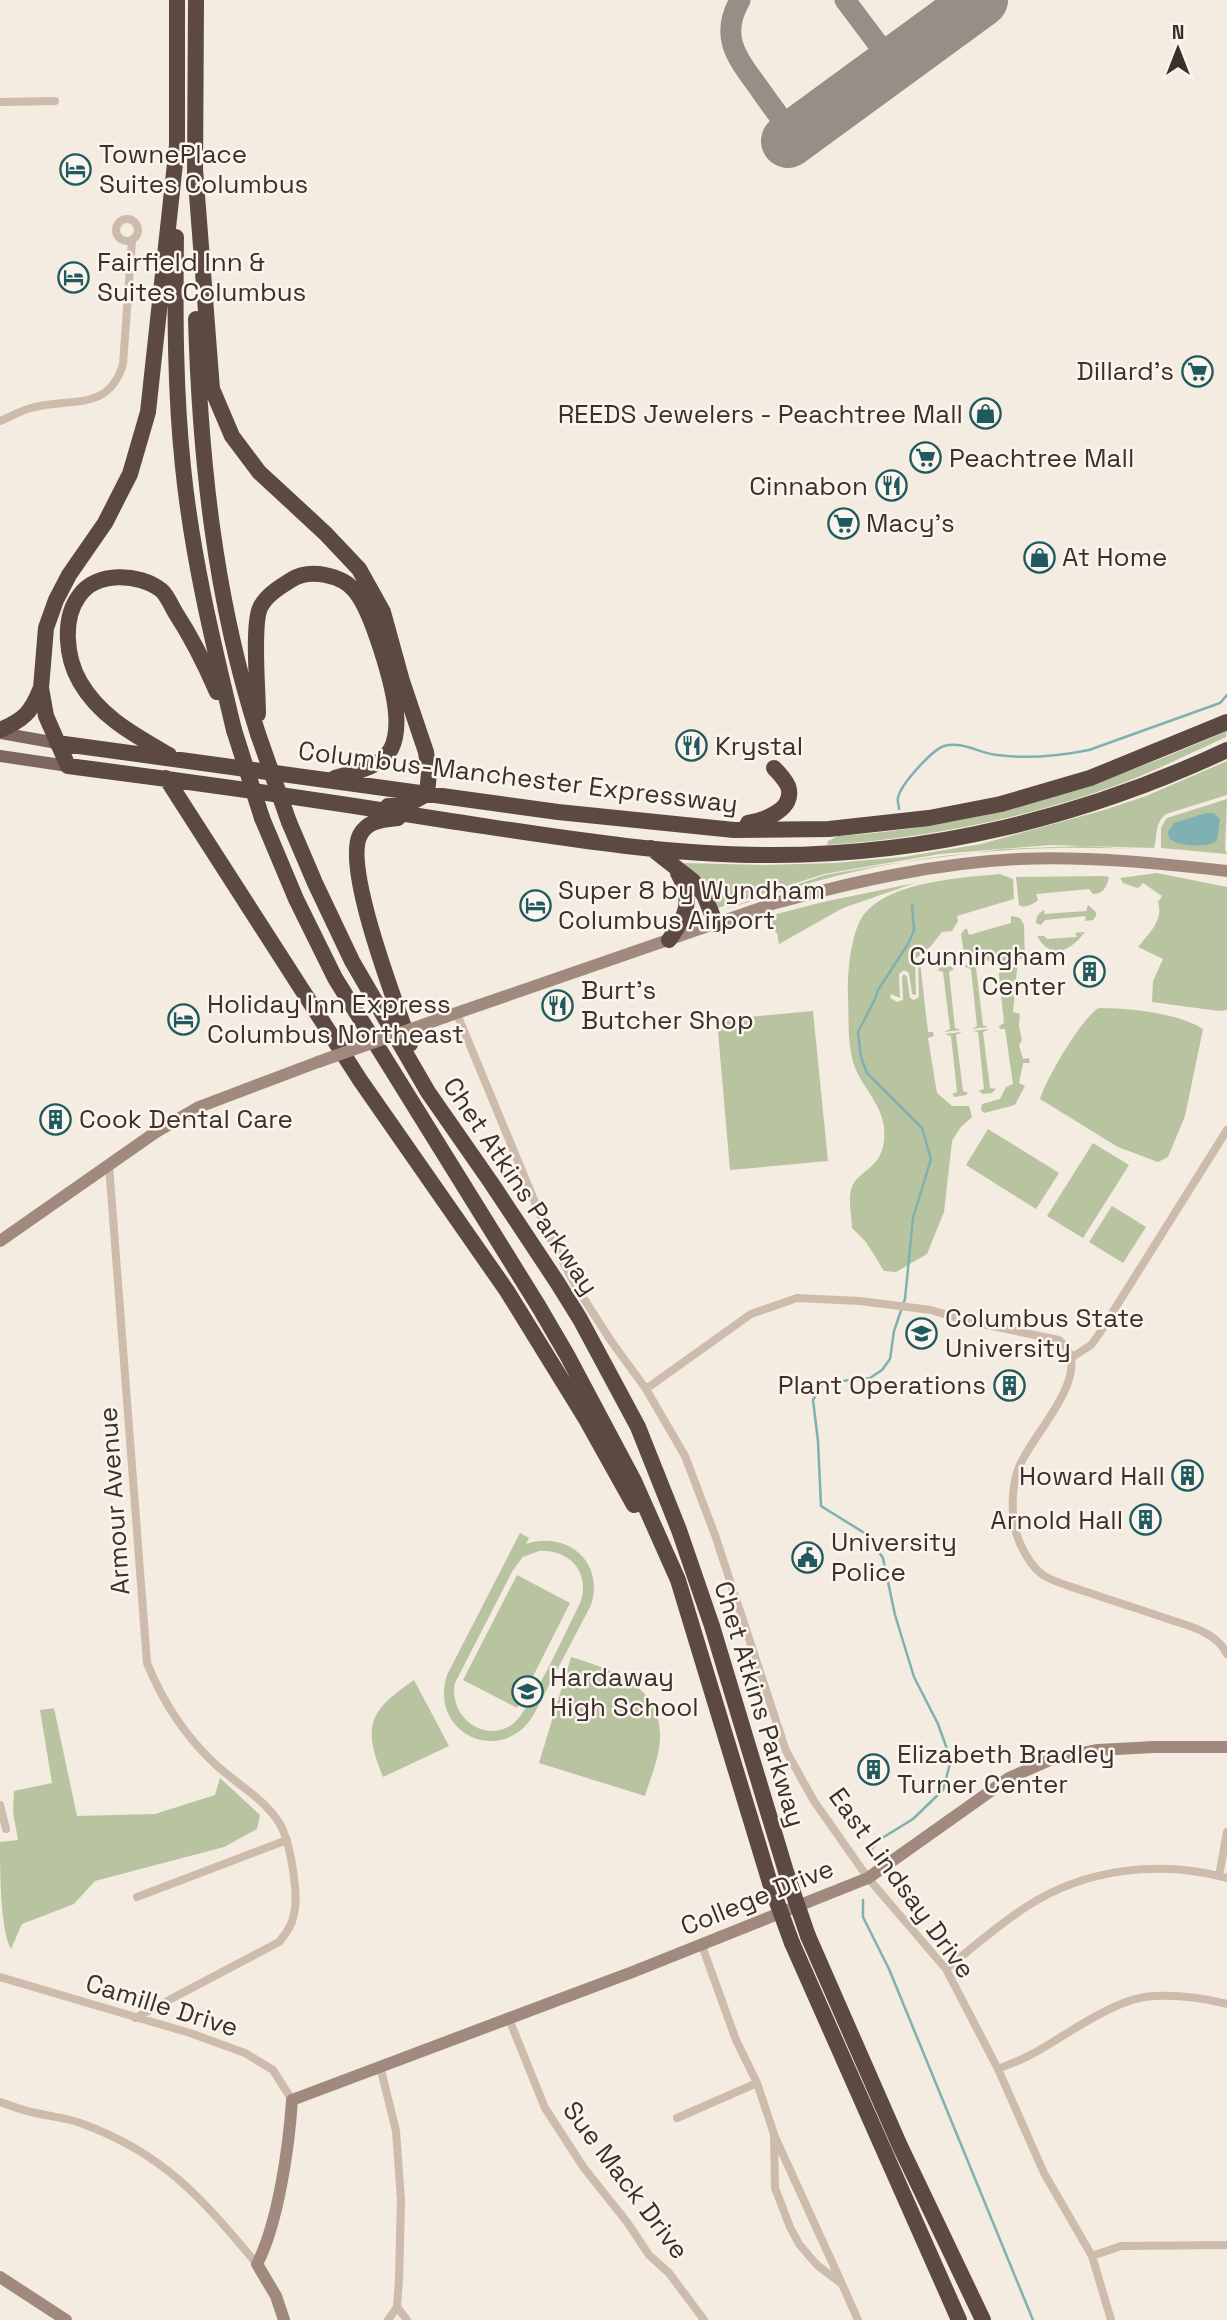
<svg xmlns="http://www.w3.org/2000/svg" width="1227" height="2320" font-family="'Space Grotesk',sans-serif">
<rect width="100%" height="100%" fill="#f4ebe1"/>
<path fill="#b8c4a0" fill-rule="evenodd" d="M1227,731L1226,737C1187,755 1149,774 1109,788C1018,820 923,838 827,845L828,841L838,836C980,827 1098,787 1227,731Z
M1227,761V795L1166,814C1154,824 1158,835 1154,848L1050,845L940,854L824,874L715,909L683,863L765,865L834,863L903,857L981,844L1104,810L1146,796Z
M1227,799L1225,849L1227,854L1161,848V827L1167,818Z
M1082,846L1153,850C1047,844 940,850 836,876C796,886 758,900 719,911L825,875L889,864L1003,849Z
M1157,873L1227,887V1010L1219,1011L1152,1002L1153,981L1163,959L1138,947C1149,933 1164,920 1158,902L1162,896L1143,883L1138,888L1123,883L1120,878Z
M1000,874L1013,879L1014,899L957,916L958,921L952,931L942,932L931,946L915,959L916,995L912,994L909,973L904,970L899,974L900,998L891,994L890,998L897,1002L903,1000L902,977L904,974L907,977L910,998L914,1000L919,997L918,963L927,954L928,960L920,962L928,1032H933L934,1036L928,1038L937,1093L952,1106H969L972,1117L960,1128L952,1141L944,1212L927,1254L896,1272L884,1271L866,1242L852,1228C852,1216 848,1201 851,1190C856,1168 888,1171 884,1127C881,1103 862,1087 854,1065C847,1043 849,1018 848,995C847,975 851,929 865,913C893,881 960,878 1000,874Z
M1105,876L1109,877C1107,887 1103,894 1093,894L1089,889L1036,894L1038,900C1034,904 1024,909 1019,905L1016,877Z
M915,883L843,908L779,944L777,933C771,929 764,926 765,917L823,902Z
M1088,905L1096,912V916L1093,920L1085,921L1086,916L1045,920L1041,925L1036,923C1036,916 1039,912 1045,910L1044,914L1086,911Z
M1011,916L1020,918L1024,925L1025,958L1018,959L1013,1012L1020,1014L1019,1026L1022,1040L1019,1045L1023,1059L1029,1058L1030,1063H1023L1019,1083L1025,1086L1015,1105L984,1113L981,1110L982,1104L1000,1099L1006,1087L1013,1084L1005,1029H1000L999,1026L1004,1023L998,965H992L982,954L964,953L961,934L965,929H967L969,935L1011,923Z
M1085,932C1071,950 1052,962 1037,936H1044L1047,939L1077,937L1075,933Z
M974,963L981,966L976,968L983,1025L988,1027L972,1029L977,1026L971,969L965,967L966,965Z
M950,966L954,969L949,972L955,1028L961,1030L944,1032L950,1029L943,972L937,970L941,967Z
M1099,1008C1129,1008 1178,1013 1203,1029L1185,1116L1168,1157L1158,1162L1118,1147L1040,1099C1046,1079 1082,1017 1099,1008Z
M813,1011L828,1161L730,1170L717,1020Z
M989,1029L983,1032L990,1088L996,1089L992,1093L983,1094L979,1091L984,1089L978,1032L972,1031Z
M962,1032L956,1035L963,1091L968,1093L966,1095L955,1097L952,1094L957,1092L951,1036L945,1034Z
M988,1129L1059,1173L1036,1209L966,1165Z
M1093,1143L1129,1165L1083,1238L1047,1216Z
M1112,1206L1146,1227L1123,1263L1089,1242Z
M520,1533L529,1538L526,1544C567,1530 605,1562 591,1605L534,1714C503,1768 428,1734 447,1675ZM539,1551C568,1549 590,1571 581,1601C569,1625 530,1711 513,1724C483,1745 448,1715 455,1683L513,1570L523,1557Z
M517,1575L570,1603L517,1708L463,1680Z
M571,1657C620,1672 671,1690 658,1754C655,1768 649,1782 645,1796L539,1763Z
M414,1680L449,1746L383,1777C362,1725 369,1711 414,1680Z
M54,1708L77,1816L155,1814L215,1795L220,1778L260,1815L257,1829L224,1847L95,1881L74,1904L22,1924L11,1949C0,1930 0,1868 0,1842L18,1840L13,1812L14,1791L52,1783L40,1710Z"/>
<path fill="#7fb0b2" d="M1206,813H1214L1220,819L1217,841C1207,848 1178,847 1169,838L1168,832L1174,823Z"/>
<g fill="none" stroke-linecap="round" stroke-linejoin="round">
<path stroke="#7fb0b2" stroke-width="2.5" d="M899,809C899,805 897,801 898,798C900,785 932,750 944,746C964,741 978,753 997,755C1027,759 1059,756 1089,750L1220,703L1227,695
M870,1851L879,1840L913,1819L943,1790L951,1760L938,1724L914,1677L895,1615L883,1558L866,1534L821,1506L818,1441L813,1400L823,1383L870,1378L882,1370L890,1359L894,1331L905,1299L913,1218L931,1159L922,1128L867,1073L861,1057L858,1032L875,999L878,990L908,944L914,930L912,905
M863,1900V1917L889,1969L1033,2320"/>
<path stroke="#988e86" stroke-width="21" d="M740,0C719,37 737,58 759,88C770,104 782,120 794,136
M845,0L893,64"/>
<path stroke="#988e86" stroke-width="54" d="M788,141L981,0"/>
<path stroke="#cdbbac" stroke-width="8" d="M0,102L55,101
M116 230a11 11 0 1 1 22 0a11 11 0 1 1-22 0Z
M0,421C10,417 20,411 31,408C68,397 109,413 123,364L132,240
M457,1014L549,1236L577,1288L611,1341L646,1389L685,1456L715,1535L786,1751L814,1801L868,1878L946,1969L998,2069L1044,2173L1092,2256L1111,2320
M109,1165L147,1663C162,1700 185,1736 215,1764C235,1783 262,1797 278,1821C290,1838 299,1894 294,1914C292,1926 286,1933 279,1942L135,2018
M1071,1358L1091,1345L1099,1334L1227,1130
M646,1389L751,1314L797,1298L860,1301L931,1310L967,1321L1059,1340C1064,1345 1070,1350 1071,1358C1077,1391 1032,1436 1019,1467C1011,1488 1010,1519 1019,1541C1024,1553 1032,1567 1043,1575C1054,1582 1066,1585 1078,1589C1110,1600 1142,1610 1174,1621C1194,1627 1217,1634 1227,1654
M0,1805L6,1829
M1219,1876L1227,1832
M137,1897L287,1840
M701,1943L736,2040L757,2083L774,2134L775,2188L790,2227L799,2244L817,2265L842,2284L858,2320
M946,1969C972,1948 998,1925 1026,1907C1085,1868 1160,1860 1227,1878
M0,1977L190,2033L245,2053L273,2070L292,2100
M509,2019L545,2108L584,2168L627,2222L649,2255L669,2273L704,2320
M380,2066L396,2131L401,2200L399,2280L397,2307L388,2320
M998,2069C1009,2064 1022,2060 1032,2054C1066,2036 1114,1998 1153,1996C1177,1995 1204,1998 1227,2004
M0,2102C12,2106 24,2111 36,2113C52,2117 69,2118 83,2124C165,2154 203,2200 257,2264
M677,2118L757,2083
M775,2137L842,2284
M1092,2256L1121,2246L1227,2245
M397,2307L407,2320"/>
<path stroke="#a18a7d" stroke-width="12" d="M445,1017L772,904C852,882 936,863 1019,859C1088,856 1158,863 1227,871
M0,1241L156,1132L199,1107L318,1062
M0,2277L66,2320
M284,2320L276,2296L257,2264C278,2224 289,2147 292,2100L635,1971L868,1878L1009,1778L1052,1759L1098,1750L1153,1747H1227"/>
<path stroke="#7d675c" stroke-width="12" d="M0,733L57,743
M0,756L68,766"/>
<path stroke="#5c4a42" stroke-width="16" d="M177,145L148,412L130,474L105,523L69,575L56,600L46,628L41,688L46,716L68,766C194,782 319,800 444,820C551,836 660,855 768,855C926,856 1084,817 1227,750
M177,155V0
M195,169L212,389L232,436L259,472L325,533L359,569L383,612L402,681L426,752L429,773L427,794L405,806H388
M195,178L196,0
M176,237C175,314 175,390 183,467C192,556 213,643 234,730
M196,319C200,460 215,600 258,734
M258,714C258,691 252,626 260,608C266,595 280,587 291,580C310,568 342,575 355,591C372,611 394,686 396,713C397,724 396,739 391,749C380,768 354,772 335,778
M0,730C23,720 31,713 40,690
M57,743L558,812L734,830L829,829L929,818L1001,804L1090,778L1227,722
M169,755C135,735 100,717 80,682C66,658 62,619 79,596C96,571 139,573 161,590C167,595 171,605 175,612C192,638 205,664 217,692
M166,778L360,1080L507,1291L586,1419L634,1505
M262,818L296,899L335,978L539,1307L567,1355L634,1481L678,1580L770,1883
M398,818C383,820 368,820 360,835C343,868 397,1006 410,1044
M289,822L315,883L352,961L428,1092L492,1184L557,1282L580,1319L638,1427L679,1530L712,1626L787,1875
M748,823C765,820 796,809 788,786C785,780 779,773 774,768
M651,848L693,881L704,895L716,924
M669,940C686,916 694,901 678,873
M808,1936L900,2146L983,2320
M792,1943L959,2320"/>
<path stroke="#a18a7d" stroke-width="12" d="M318,1062L445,1017"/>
<path stroke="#5c4a42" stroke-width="16" d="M234,730L262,818
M258,734L289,822
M787,1875L808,1936
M770,1883L792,1943"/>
</g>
<defs>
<symbol id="hotel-ring" viewBox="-11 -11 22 22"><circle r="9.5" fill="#fbf5ee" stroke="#1f5a5e" stroke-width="1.5"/><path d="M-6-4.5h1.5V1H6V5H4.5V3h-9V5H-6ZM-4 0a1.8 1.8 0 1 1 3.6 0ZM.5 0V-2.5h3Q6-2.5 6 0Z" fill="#1f5a5e"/></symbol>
<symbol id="supermarket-ring" viewBox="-11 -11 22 22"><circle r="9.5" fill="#fbf5ee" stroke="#1f5a5e" stroke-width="1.5"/><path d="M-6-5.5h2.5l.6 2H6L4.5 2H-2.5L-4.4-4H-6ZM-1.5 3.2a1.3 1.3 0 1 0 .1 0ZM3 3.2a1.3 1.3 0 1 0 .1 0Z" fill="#1f5a5e"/></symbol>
<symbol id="shop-ring" viewBox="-11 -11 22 22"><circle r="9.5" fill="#fbf5ee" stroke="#1f5a5e" stroke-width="1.5"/><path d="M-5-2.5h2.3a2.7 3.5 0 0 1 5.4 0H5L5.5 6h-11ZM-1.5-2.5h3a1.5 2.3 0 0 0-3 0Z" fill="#1f5a5e"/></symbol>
<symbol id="restaurant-ring" viewBox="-11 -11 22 22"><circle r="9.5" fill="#fbf5ee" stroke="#1f5a5e" stroke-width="1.5"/><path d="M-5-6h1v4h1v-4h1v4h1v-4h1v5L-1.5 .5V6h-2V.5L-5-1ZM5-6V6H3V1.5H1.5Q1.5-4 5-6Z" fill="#1f5a5e"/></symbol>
<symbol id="building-ring" viewBox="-11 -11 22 22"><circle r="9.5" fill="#fbf5ee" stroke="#1f5a5e" stroke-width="1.5"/><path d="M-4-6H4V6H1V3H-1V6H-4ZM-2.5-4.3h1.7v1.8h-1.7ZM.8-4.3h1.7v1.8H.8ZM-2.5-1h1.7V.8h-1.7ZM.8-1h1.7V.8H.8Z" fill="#1f5a5e"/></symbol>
<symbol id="university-ring" viewBox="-11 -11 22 22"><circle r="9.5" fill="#fbf5ee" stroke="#1f5a5e" stroke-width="1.5"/><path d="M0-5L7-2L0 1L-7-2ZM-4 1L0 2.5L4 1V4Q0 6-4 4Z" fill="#1f5a5e"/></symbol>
<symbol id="civic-ring" viewBox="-11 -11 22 22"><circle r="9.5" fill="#fbf5ee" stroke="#1f5a5e" stroke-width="1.5"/><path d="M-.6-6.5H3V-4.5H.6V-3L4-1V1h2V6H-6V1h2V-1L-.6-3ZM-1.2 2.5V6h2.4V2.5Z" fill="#1f5a5e"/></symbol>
<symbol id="school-ring" viewBox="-11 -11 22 22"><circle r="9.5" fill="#fbf5ee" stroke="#1f5a5e" stroke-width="1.5"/><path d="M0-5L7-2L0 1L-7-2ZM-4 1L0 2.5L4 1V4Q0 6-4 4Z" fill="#1f5a5e"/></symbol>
</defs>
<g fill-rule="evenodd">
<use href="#hotel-ring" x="58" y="152" width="35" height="35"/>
<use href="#hotel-ring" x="56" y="260" width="35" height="35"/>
<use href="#supermarket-ring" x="1180" y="354" width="35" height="35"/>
<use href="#shop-ring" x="968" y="396" width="35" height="35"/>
<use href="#supermarket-ring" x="908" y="440" width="35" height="35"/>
<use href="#restaurant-ring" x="874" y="468" width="35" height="35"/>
<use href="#supermarket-ring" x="826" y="506" width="35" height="35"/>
<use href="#shop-ring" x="1022" y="540" width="35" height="35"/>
<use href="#restaurant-ring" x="674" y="728" width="35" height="35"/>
<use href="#hotel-ring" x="518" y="888" width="35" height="35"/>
<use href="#building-ring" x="1072" y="954" width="35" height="35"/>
<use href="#restaurant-ring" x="540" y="988" width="35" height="35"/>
<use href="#hotel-ring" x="166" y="1002" width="35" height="35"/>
<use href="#building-ring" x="38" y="1102" width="35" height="35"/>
<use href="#university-ring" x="904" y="1316" width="35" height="35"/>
<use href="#building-ring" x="992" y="1368" width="35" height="35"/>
<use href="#building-ring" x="1170" y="1458" width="35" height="35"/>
<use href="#building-ring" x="1128" y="1502" width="35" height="35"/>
<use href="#civic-ring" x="790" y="1540" width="35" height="35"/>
<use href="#school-ring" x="510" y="1674" width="35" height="35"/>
<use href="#building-ring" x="856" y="1752" width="35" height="35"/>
</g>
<g text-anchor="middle" stroke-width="5" stroke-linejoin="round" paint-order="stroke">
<g font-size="26" fill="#3b302b" stroke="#fbf5ee" text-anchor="start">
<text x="99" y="163">TownePlace<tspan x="99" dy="30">Suites Columbus</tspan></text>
<text x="97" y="271">Fairfield Inn &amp;<tspan x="97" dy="30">Suites Columbus</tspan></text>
<text x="1174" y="380" text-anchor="end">Dillard's</text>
<text x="963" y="423" text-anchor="end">REEDS Jewelers - Peachtree Mall</text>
<text x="949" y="467">Peachtree Mall</text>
<text x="868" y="495" text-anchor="end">Cinnabon</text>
<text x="866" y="532">Macy's</text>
<text x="1062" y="566">At Home</text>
<text x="715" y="755">Krystal</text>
<text x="558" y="899">Super 8 by Wyndham<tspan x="558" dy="30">Columbus Airport</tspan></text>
<text x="1066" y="965" text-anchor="end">Cunningham<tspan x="1066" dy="30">Center</tspan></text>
<text x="581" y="999">Burt's<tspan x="581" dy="30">Butcher Shop</tspan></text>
<text x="207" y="1013">Holiday Inn Express<tspan x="207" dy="30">Columbus Northeast</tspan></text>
<text x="79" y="1128">Cook Dental Care</text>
<text x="945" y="1327">Columbus State<tspan x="945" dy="30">University</tspan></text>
<text x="986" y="1394" text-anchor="end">Plant Operations</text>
<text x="1165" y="1485" text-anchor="end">Howard Hall</text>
<text x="1123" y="1529" text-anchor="end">Arnold Hall</text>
<text x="831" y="1551">University<tspan x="831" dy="30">Police</tspan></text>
<text x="550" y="1686">Hardaway<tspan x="550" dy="30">High School</tspan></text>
<text x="897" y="1763">Elizabeth Bradley<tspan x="897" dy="30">Turner Center</tspan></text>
</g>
<g font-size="26" fill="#3b302b" stroke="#fbf5ee">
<text transform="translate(518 777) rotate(7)" y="9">Columbus-Manchester Expressway</text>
<text transform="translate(521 1186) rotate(56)" y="9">Chet Atkins Parkway</text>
<text transform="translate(114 1501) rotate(-94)" y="9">Armour Avenue</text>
<text transform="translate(760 1704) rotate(73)" y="9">Chet Atkins Parkway</text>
<text transform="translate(902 1883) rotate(54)" y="9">East Lindsay Drive</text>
<text transform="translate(757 1897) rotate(-22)" y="9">College Drive</text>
<text transform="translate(162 2005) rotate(17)" y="9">Camille Drive</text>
<text transform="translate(626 2180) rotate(53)" y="9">Sue Mack Drive</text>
</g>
</g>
<g transform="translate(1178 49)" stroke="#fbf5ee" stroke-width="5" paint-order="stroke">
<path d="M0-5L12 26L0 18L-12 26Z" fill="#3b302b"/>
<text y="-10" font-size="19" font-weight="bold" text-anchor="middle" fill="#3b302b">N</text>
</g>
</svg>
